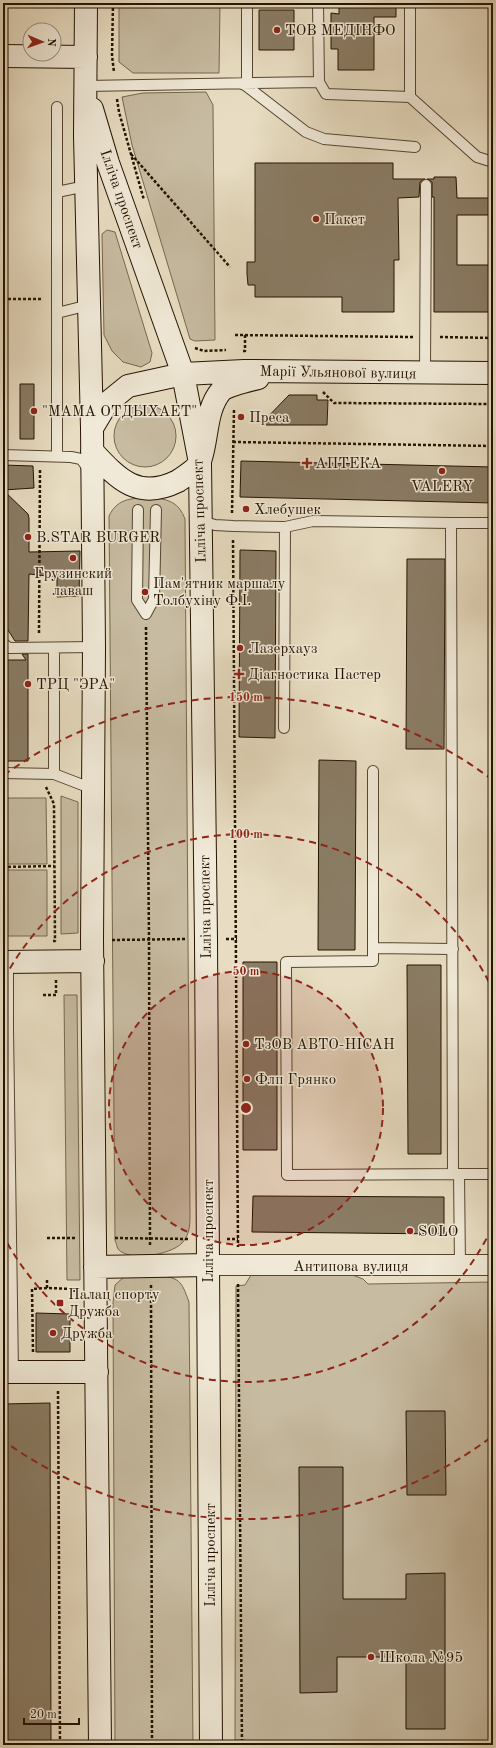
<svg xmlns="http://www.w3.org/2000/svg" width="496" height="1748" font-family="'Old Standard TT',serif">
<rect width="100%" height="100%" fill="#e8ddc2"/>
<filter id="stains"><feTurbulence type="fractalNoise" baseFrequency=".005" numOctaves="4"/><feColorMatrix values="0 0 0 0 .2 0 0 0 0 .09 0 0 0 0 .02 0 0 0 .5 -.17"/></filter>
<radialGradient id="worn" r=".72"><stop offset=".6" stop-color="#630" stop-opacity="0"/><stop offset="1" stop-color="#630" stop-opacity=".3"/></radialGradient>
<path fill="#c7bba1" stroke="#766750" d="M119,3H220L219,73H133L119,62Z
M206,92L213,105L215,340L195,341L190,339L132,145L122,97L143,93Z
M107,230L115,232L152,353L150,362L141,367L123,362L112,351L104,335L102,234Z
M114 436a31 31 0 1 1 62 0a31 31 0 1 1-62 0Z
M153,498C169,499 179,503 185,519L190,1217C190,1226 189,1236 182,1243C171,1255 129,1262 118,1249C117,1247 116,1242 115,1240L109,516C118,497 134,498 153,498Z
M61,796L78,802V933L61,934Z
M3,798H46L47,864H3Z
M3,870H47V936H3Z
M64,995H77L80,1280H67Z
M259,1271L350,1274L363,1279L368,1284L493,1282V1743L365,1742L364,1745H246L245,1740H235L236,1286L245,1285L251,1275Z
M156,1275C180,1278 181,1280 189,1302L193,1745H115L113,1303L115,1285L125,1276Z"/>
<path fill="#8a7c65" stroke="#241300" d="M339,3H396V17H374V70H338V49H331V13L339,14Z
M259,10H294V50H259Z
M255,163H393V179H425L420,182L419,197L398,198L399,260H394V312H342V297H255V285H248L247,274V262H255Z
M434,177H456L457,198H493V215H457V265H493V312H434V197H432V182L427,179H434Z
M20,384H34V439H20Z
M289,395H317V400H328L327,425H260Z
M241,461L493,467V503L240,497Z
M3,465L33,466L34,488L3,490L28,514L29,518V552L80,551L79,596L57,597V577L29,574L28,641H15L3,622Z
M240,550L276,551L275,738L239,737Z
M407,559H445L444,749H406Z
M22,654H28V761H3V660H26Z
M319,760L356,761L355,950H318Z
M243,962H277V1150H243Z
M407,965H441V1154H408Z
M253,1196L444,1197V1234L252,1232Z
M36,1313L70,1314V1352H36Z
M50,1403L51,1745H3V1404Z
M406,1411H445L446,1495H407Z
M299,1467H343V1599H406V1574L445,1573V1729H406V1657H337V1692L300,1693Z"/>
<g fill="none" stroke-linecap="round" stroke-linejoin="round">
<defs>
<path id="lane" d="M318,3L319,82L326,94L410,97L477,157L493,162
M410,3V97
M247,83V3
M242,84L245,85L306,132L324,139L415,147
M86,86L319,82
M57,192L86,186
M57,313L89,305
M425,373L426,185
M3,455L71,457L81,459L89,470
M57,456V107
M138,510L137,600L146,614
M202,517L208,523L215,525L233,526L285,527L313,521L451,523L453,1174
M451,523H493
M146,614L154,599L156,510
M3,643L9,648L94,647
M54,648V774L93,789
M284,728L285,527
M373,771V961L286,962L287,1175L459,1174L460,1266
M3,773L54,774
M373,948L453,949
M8,962V1029L13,1372
M459,1174H493"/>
<path id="street" d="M208,1265H493"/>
<path id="secondary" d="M86,3L85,136L92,428L94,647L92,940L100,1745
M3,56L86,57
M92,109L108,163L183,374L200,463L206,939L211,1745
M92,428L107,403L128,386L183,374L244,371L493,373
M92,451C118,479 138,501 178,481C184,477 198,468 200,461C208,439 205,410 221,391C226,386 250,380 258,378
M3,962L93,961
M95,1267L208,1265
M3,1372H97"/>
</defs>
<use href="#lane" stroke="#554630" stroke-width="12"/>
<use href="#street" stroke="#554630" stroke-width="22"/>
<use href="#secondary" stroke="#241300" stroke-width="24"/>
<path stroke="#241300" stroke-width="2.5" stroke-dasharray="3 2" stroke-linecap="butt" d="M113,3L112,56L114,72
M117,99L119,112L144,200
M131,154L230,267
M3,299H41
M235,335L413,337
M440,337L493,338
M195,348L204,351L226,350
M243,351H245V335
M323,392L334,403L493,404
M233,442L493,446
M232,513L234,410
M233,540L238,1247
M146,627L149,940L150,1246
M39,633L40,470
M46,787L54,804L55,941H53
M3,867L54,866
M226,939H237
M112,940L187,939
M43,995H56V980
M47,1238H76
M115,1238L188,1239
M227,1239H238
M47,1280V1288L74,1289V1292
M238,1284L242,1745
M151,1285L152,1745
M33,1352L32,1289L47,1288
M58,1391L60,1745"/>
<use href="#lane" stroke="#f0e9d7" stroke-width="10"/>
<use href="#street" stroke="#f0e9d7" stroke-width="20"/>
<use href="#secondary" stroke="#f0e9d7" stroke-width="22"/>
</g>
<circle cx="246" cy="1108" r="137" fill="#8f2418" fill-opacity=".12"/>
<g fill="none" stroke="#8f2418" stroke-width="2" stroke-dasharray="7 5">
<circle cx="246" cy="1108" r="137"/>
<path d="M492 1228A274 274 0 0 1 4 1237M4 979A274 274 0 0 1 492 988"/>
<path d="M490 1438A411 411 0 0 1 4 1441M4 775A411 411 0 0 1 490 778"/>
</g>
<g fill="#8f2418" stroke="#f0e9d7" stroke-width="1.5">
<circle cx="277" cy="30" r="4"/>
<circle cx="316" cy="219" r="4"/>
<circle cx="34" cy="411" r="4"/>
<circle cx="241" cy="417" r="4"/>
<path d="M305 457h4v4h4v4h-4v4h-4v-4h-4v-4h4z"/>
<circle cx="442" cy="471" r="4"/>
<circle cx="246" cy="509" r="4"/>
<circle cx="28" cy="537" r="4"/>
<circle cx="73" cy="558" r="4"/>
<circle cx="145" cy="592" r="4"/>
<circle cx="240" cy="648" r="4"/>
<path d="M237 668h4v4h4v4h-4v4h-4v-4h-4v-4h4z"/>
<circle cx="28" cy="684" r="4"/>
<circle cx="246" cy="1044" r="4"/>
<circle cx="247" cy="1079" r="4"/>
<circle cx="410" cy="1231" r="4"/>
<rect x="56" y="1299" width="8" height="8" rx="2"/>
<circle cx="53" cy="1333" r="4"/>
<circle cx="371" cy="1657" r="4"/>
</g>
<g text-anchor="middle" stroke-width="3" stroke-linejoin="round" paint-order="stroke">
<g font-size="15" fill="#241300" stroke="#f0e9d7" text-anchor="start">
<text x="285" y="35">ТОВ МЕДІНФО</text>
<text x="324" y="224">Пакет</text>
<text x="42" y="416">"МАМА ОТДЫХАЕТ"</text>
<text x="249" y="422">Преса</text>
<text x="315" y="468">АПТЕКА</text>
<text x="442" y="491" text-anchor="middle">VALERY</text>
<text x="254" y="514">Хлебушек</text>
<text x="36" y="542">B.STAR BURGER</text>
<text x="73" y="578" text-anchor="middle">Грузинский<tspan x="73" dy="17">лаваш</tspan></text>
<text x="153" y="588">Пам'ятник маршалу<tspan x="153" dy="17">Толбухіну Ф.І.</tspan></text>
<text x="248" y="653">Лазерхауз</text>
<text x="248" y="679">Діагностика Пастер</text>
<text x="36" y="689">ТРЦ "ЭРА"</text>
<text x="254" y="1049">ТзОВ АВТО-НІСАН</text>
<text x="255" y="1084">Флп Грянко</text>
<text x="418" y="1236">SOLO</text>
<text x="68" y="1299">Палац спорту<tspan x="68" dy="17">Дружба</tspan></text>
<text x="61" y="1338">Дружба</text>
<text x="379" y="1662">Школа №95</text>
</g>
<g font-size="15" fill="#241300" stroke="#f0e9d7">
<text transform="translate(122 199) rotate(71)" y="5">Ілліча проспект</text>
<text transform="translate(338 372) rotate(1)" y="5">Марії Ульянової вулиця</text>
<text transform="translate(199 511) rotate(-92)" y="5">Ілліча проспект</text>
<text transform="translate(205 907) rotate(-91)" y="5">Ілліча проспект</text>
<text transform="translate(208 1231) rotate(-90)" y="5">Ілліча проспект</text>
<text x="351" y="1271">Антипова вулиця</text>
<text transform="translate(210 1555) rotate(-90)" y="5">Ілліча проспект</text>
</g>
</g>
<circle cx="246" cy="1108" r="6" fill="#8f2418" stroke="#f0e9d7" stroke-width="2"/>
<g font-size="12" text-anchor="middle" font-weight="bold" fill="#8f2418" stroke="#f0e9d7" stroke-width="3" stroke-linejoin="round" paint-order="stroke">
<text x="246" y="701">150 m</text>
<text x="246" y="838">100 m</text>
<text x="246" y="975">50 m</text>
</g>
<rect width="496" height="1748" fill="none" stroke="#e8ddc2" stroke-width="16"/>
<rect x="4" y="4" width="488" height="1740" fill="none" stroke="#241300" stroke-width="2"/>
<rect x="8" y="8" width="480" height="1732" fill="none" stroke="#241300"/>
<g transform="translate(42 42) rotate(92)"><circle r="19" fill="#f0e9d7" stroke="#9e9381"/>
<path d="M0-3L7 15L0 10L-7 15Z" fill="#8f2418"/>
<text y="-6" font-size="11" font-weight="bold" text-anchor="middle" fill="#241300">N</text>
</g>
<path d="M24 1718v6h55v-6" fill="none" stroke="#241300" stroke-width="2"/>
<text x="30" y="1718" font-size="12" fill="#241300" stroke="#f0e9d7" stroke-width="3" paint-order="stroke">20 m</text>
<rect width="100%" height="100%" filter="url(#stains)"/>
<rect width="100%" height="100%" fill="url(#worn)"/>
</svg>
